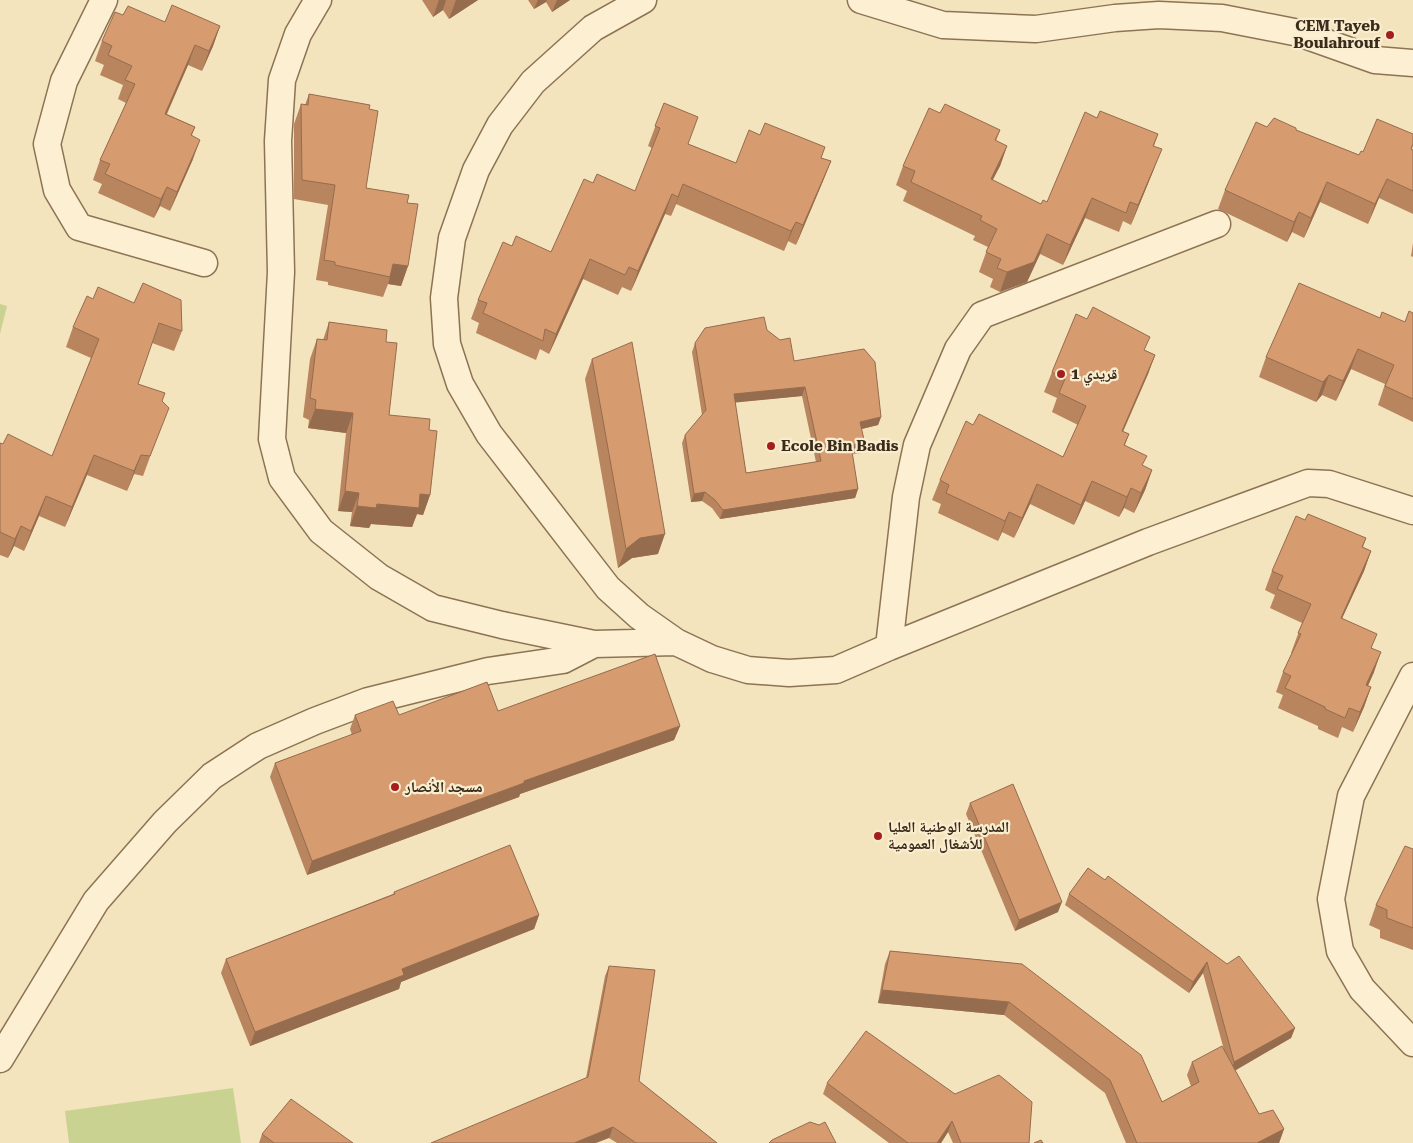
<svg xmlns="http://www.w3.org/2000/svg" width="1413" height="1143" font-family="'Roboto Serif','Noto Naskh Arabic',serif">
<rect width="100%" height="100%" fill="#f3e4be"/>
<path fill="#cad291" d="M0,304L7,306L0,334Z
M233,1088L241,1143H69L65,1111Z"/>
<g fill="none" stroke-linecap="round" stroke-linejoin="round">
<defs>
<path id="minor" d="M104,0L64,81L47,144L57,190L79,227L204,263
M318,0L298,34L282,80L278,141L281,272L272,439L282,478L321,531L379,577L433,608L502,625L594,644L676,642
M643,0L593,28L533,82L500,125L476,170L452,238L444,298L447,344L460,384L489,434L608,588L639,616L676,642L712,659L748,670L789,673L836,670L889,647L1148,542L1308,483L1329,484L1413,511
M861,0L943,25L1036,29L1115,18L1159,15L1222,18L1299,33L1375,60L1413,63
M889,647L906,497L917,445L958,349L982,315L1217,224
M1413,676L1351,796L1331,899L1340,951L1362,989L1413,1043
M0,1059L96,901L165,822L212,776L258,746L315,721L368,701L488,671L563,660L594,644"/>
</defs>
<use href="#minor" stroke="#8d7354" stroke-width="29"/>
<use href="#minor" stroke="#fdf0d2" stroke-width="26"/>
</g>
<path fill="#b8855f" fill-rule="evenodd" d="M422,0H478L449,19L443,10L433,17Z
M528,0H570L552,12L546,2L534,9Z
M165,22L220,26L213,46L202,71L188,65L167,114L195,127L192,135L193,159L170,211L160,206L154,218L98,193L102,184L93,180L100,160L126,103L118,99L123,85L100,75L104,65L95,61L102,41Z
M309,94L369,109L366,188L407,203L408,266L401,286L388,284L383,297L328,285V282L316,280L328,205L294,199V124L301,104L305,105Z
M664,103L688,144L736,163L821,158L831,161L823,181L796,245L788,241L784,251L676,204L671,216L665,214L631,291L622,287L618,295L583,279L549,354L540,349L536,360L476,333L479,323L471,319L478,300L512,246L551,252L593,183L635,191L652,148L648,146Z
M940,113L1000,130L996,141L1007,146L1000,166L992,180L1041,204L1047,202L1097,118L1158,134L1154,146V169L1131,225L1123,221L1119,232L1085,218L1063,265L1040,254L1027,282L1000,292L990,287L993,279L979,272L988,247L973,240L975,236L903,201L907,191L896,185L903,166Z
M1267,127L1296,130L1359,155L1363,152L1413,134V145L1412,149L1413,150V214L1379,198L1368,224L1320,202L1304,238L1292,232L1287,242L1218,209L1225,190Z
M1413,243V257L1411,256Z
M93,299L182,331L174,351L152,343L138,384L162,401L161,427L143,476L134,474L127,491L87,475L65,527L39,516L24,551L14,546L8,558L0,555V443L3,444L52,456L91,358L66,347L73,327Z
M1413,313V422L1378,405L1385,384L1351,369L1336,401L1322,395L1316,402L1259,377L1266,357L1380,318L1405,322Z
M329,322L386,342L389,415L429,430L430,495L423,515L417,514L412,527L371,524L369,528L350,526L352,512L338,511L346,433L308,428L309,420L303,417L310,359L317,339L323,340Z
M767,330L794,361L881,417L878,425L862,429V453H852L858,489L855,498L720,519L712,508L702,501L691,502L682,443L685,435L702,415L692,352L695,343ZM802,396L816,462L746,473L735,402Z
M1145,350L1155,355L1148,374L1123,432L1129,434L1125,445L1143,466L1152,470L1145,490L1134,513L1124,508L1119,517L1085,501L1074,525L1030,504L1014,538L1002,532L998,541L938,513L941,504L932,500L940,480L973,425L1063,457L1078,425L1052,412L1057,398L1044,392L1052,372Z
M592,359L658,554L632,558L618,568L585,379Z
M1305,520L1366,538L1363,547L1371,551L1364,571L1342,618L1372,648L1374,672L1368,686L1371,687L1364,707L1353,732L1342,727L1338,738L1318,729V726L1278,708L1283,695L1276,692L1283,672L1292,653H1291L1302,623L1270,608L1275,595L1265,590L1272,571Z
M498,711L680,726L674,740L520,794L519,797L307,875L270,777L275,763L352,735L350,729L355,715H399Z
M970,803L1058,912L1015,931L966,814Z
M1413,849V950L1380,938V930L1369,925L1376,905Z
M1088,868L1295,1028L1291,1038L1235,1070L1259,1114L1284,1129L1279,1143H1126L1105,1093L1004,1015L878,1003L885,964L890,951L1022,964L1162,1102L1191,1086L1187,1075L1192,1062L1224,1050L1203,973L1189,993L1065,905L1069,894Z
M394,892L539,915L534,929L401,982L399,989L250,1046L221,973L226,959L393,894Z
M609,966L639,1081L717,1143H617L609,1138L586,1078L605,976Z
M827,1083L955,1094L1029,1143H953L948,1132L941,1143H889L823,1094Z
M262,1134L353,1143H259Z"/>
<path fill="#966c4e" d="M439,0H446L443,10L433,17Z
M456,0H478L449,19Z
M538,0H547L546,2L534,9Z
M557,0H570L552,12Z
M220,26L213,46L202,71L209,51Z
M195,45L188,65L158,133L165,114Z
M200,140L193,159L170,211L177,192Z
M1007,146L1000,166L983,199L991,179Z
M1162,149L1154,169L1131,225L1138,205Z
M831,161L823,181L796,245L803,225Z
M1387,179L1379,198L1368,224L1375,204Z
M1327,182L1320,202L1304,238L1311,218Z
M683,184L676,204L671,216L678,197Z
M167,187L160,206L154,218L161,199Z
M672,194L665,214L631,291L638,271Z
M1092,198L1085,218L1063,265L1070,245Z
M1299,212L1292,232L1287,242L1294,222Z
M796,222L788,241L784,251L791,231Z
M1047,234L1040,254L1027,282L1000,292L1007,272Z
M590,259L583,279L549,354L556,334Z
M393,264L408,266L401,286L388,284L390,277Z
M1358,349L1351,369L1336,401L1343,381Z
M1155,355L1148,374L1114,451L1122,431Z
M1329,375L1322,395L1316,402L1323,382Z
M805,387L802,396L731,403L734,394Z
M315,409L353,413L346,433L308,428Z
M881,417L878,425L857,430L860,422Z
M865,444L862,453L848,454L851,445Z
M94,455L87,475L65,527L72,507Z
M141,455L134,474L127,491L134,471Z
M1152,470L1145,490L1134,513L1141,493Z
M1092,481L1085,501L1074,525L1081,505Z
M1037,484L1030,504L1014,538L1022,518Z
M1131,488L1124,508L1119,517L1127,497Z
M858,489L855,498L720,519L723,510Z
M345,491L359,493L352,512L338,511Z
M705,492L702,501L691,502L694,494Z
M420,494L430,495L423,515L417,514L412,527L371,524L369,528L350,526L357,506L377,504Z
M46,496L39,516L24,551L31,531Z
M1009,512L1002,532L998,541L1005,521Z
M21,526L14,546L8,558L15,539Z
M665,534L658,554L632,558L618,568L626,549L640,538Z
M1371,551L1364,571L1333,638L1341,618Z
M1381,652L1374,672L1359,705L1366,685Z
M1371,687L1364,707L1353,732L1360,712Z
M680,726L674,740L520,794L519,797L307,875L312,861L524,781Z
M1062,902L1058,912L1015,931L1019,920Z
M539,915L534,929L401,982L399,989L250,1046L255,1032L402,969Z
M1207,962L1203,973L1189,993L1193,982Z
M882,990L1009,1002L1004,1015L878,1003Z
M1295,1028L1291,1038L1231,1073L1234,1062Z
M952,1121L948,1132L941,1143H937Z
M613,1127L609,1138L596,1143H574Z
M1284,1129L1279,1143H1257Z"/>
<path fill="#d69b6f" stroke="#966c4e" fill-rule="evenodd" d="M172,5L220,26L209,51L195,45L165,114L195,127L191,135L200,140L177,192L167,187L161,199L105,174L110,164L100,160L135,84L125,80L132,66L108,55L112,46L102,41L115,12L123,15L128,6L165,22Z
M309,94L370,105L369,109L378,111L366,188L409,195L407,203L418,204L408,266L393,264L390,277L335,265V262L324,260L335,185L302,180L301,104L308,105Z
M664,103L698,117L688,144L736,163L749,130L760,135L765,123L825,147L821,158L831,161L803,225L796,222L791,231L683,184L678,197L672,194L638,271L629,267L625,275L590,259L556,334L545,329L543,341L483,313L487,303L478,300L503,242L512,246L516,236L551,252L584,179L593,183L597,174L635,191L660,128L655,126Z
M945,104L1000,130L995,140L1007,146L991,179L1041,204L1043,200L1047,202L1085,112L1097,118L1100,111L1158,134L1153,146L1162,149L1138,205L1130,202L1126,213L1092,198L1070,245L1047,234L1034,262L1007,272L997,268L1001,259L986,252L997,229L980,220L982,216L911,182L915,171L903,166L929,108L940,113Z
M1274,118L1296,128V130L1359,155L1361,151L1363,152L1377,119L1413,134V144L1411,149L1413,150V191L1387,179L1375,204L1327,182L1311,218L1299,212L1294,222L1225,190L1256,122L1267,127Z
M143,283L181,300L182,331L159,323L138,384L165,393L162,401L169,408L150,456L141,455L134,471L94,455L72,507L46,496L31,531L21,526L15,539L0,532V443L3,444L8,434L52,456L99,339L73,327L87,296L93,299L98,287L134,303Z
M1299,283L1380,318L1382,312L1405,322L1409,311L1413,313V399L1385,386L1394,365L1358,349L1343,381L1329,375L1323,382L1266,357Z
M1093,307L1150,337L1144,350L1155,355L1122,431L1129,434L1124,445L1147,456L1142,465L1152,470L1141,493L1131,488L1127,497L1092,481L1081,505L1037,484L1022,518L1009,512L1005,521L946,493L949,485L940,480L966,421L973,425L979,414L1063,457L1086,406L1059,393L1065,379L1052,372L1076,314L1087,319Z
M764,317L767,330L780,340L790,338L794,361L864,349L875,362L881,417L860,422L865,444L851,445L858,489L723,510L715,500L705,492L694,494L685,435L706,410L695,343L705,328ZM805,387L821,461L746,473L734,394Z
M329,322L387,330L386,342L397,343L389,415L430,419L429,430L437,431L430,495L420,494L419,508L377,504L376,508L357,506L359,493L345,491L353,413L315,409L316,400L310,398L317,339L327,340Z
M632,342L665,534L640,538L626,549L592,359Z
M1308,514L1366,538L1362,547L1371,551L1341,618L1377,634L1371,648L1381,652L1366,685L1371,687L1360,712L1349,708L1345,718L1325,709V707L1285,688L1291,676L1283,672L1301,634L1298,633L1311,604L1277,589L1283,576L1272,571L1296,516L1305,520Z
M655,654L680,726L524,781V783L312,861L275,763L361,731L355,715L393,701L399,715L487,682L498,711Z
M1013,784L1062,902L1019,920L970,803Z
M510,845L539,915L402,969L404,975L255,1032L226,959L395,894L394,892Z
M1405,846L1413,849V928L1387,918V910L1376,905Z
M1088,868L1105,880L1108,876L1227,964L1239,956L1295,1028L1234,1062L1207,962L1193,982L1069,894Z
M890,951L1022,964L1141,1055L1162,1102L1199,1082L1192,1062L1222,1046L1259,1114L1273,1110L1284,1129L1257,1143H1137L1110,1080L1009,1002L882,990Z
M609,966L655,970L639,1081L717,1143H636L613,1127L574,1143H431L588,1077Z
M866,1031L955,1094L999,1075L1032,1102L1029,1143H961L952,1121L937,1143H908L827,1083Z
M291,1099L353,1143H274L262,1134Z
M810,1122L819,1125L825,1122L836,1143H769L772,1140Z
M1041,1140L1043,1143H1034Z"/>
<g fill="#a41e1d" stroke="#f9edcf" stroke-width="2">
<circle cx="1390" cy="35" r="5"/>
<circle cx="1061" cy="374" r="5"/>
<circle cx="771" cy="446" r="5"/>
<circle cx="395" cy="787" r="5"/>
<circle cx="878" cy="836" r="5"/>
</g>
<g text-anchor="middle" stroke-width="4.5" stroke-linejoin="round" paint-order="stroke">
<g font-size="15" font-weight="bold" fill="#3b2b1b" stroke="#f9edcf" text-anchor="start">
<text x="1380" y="31" text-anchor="end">CEM Tayeb<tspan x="1380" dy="17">Boulahrouf</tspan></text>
<text x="1071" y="379">قريدي 1</text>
<text x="781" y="451">Ecole Bin Badis</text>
<text x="405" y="792">مسجد الأنصار</text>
<text x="888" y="832">المدرسة الوطنية العليا<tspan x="888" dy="17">للأشغال العمومية</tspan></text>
</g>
</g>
</svg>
